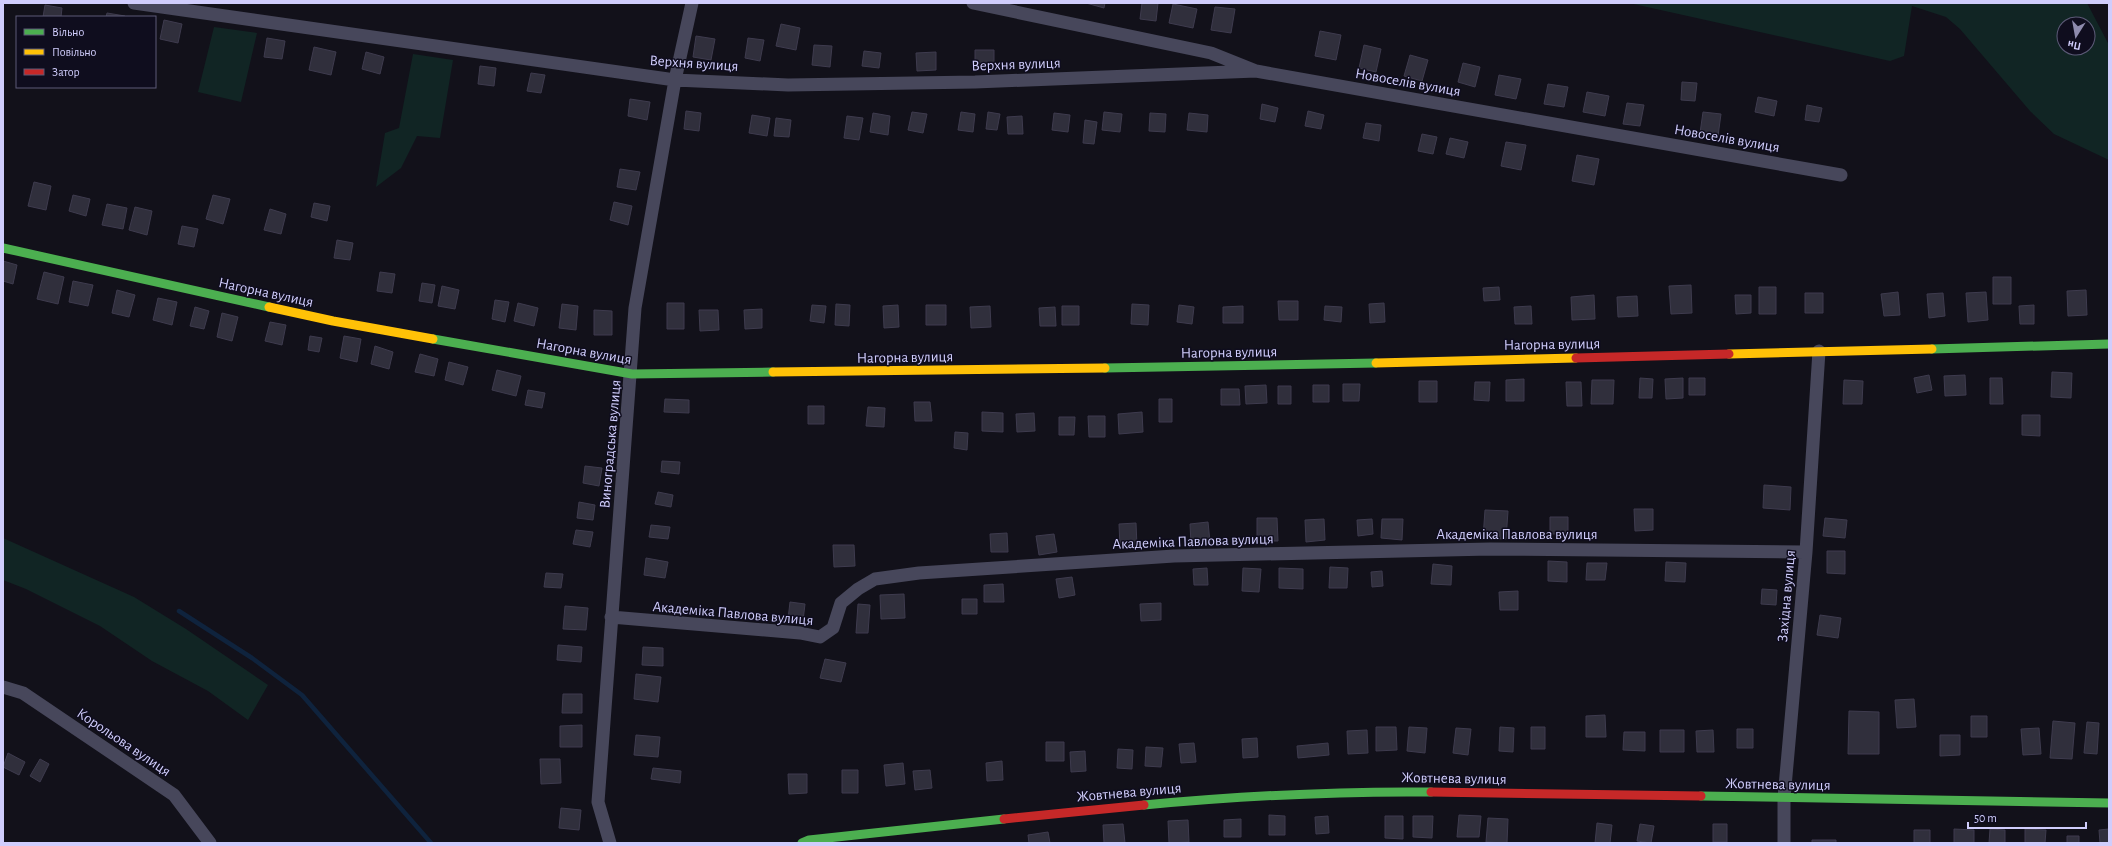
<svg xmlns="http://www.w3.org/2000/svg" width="2112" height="846" font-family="'Alegreya Sans',sans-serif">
<rect width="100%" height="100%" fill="#12111a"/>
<path fill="#112524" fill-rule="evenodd" d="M1629,3H2087L2109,45V160L2054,134L2030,111L1960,29L1946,17L1912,6L1904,56L1890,61ZM2064,24H2088V48H2064Z
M214,27L257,33L241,102L198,92Z
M413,54L453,60L440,138L417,136L401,168L376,187L385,133L399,128Z
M3,538L134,597L186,629L268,685L248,720L208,691L152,661L100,626L26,589L3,580Z"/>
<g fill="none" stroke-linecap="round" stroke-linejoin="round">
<path stroke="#0f233d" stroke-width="4.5" d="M179,611L252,658L302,695L431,843"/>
</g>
<path fill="#302f3c" stroke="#3e3b4e" d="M1086,3H1105L1104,8Z
M1142,3H1158L1156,21L1140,19Z
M1173,4L1197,9L1193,28L1169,23Z
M45,5L62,8L61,17H43Z
M1215,7L1235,9L1231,33L1211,30Z
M107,13L125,16L124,17H106Z
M164,20L182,24L178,43L160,39Z
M781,24L800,28L796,50L776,46Z
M1320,31L1341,35L1336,60L1315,56Z
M696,36L715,39L711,60L693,57Z
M267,38L285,41L282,59L264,57Z
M748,38L764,40L760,61L745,58Z
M814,45L832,46L830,67L812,65Z
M1364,45L1381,49L1376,72L1359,68Z
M314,47L336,52L331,75L309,70Z
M975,50H994V69H975Z
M864,51L881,53L879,68L862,66Z
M366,52L384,57L380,74L362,69Z
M936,52V70L917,71L916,53Z
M1410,55L1428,60L1422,81L1404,76Z
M1463,63L1480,67L1475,87L1458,82Z
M480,66L496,68L494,86L478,84Z
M531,73L545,75L541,93L527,91Z
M1499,75L1521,79L1516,99L1495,95Z
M1682,82L1697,83L1695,101L1681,100Z
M1548,84L1568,87L1564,107L1544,104Z
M1587,92L1609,96L1605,116L1583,112Z
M1758,97L1777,101L1774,116L1755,112Z
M630,99L650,102L647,120L628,116Z
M1627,103L1644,105L1640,126L1623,124Z
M1262,104L1278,108L1275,122L1260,119Z
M1807,105L1822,108L1819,122L1805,120Z
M686,111L701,113L699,131L684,129Z
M1308,111L1324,115L1321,129L1305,126Z
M912,112L927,114L923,133L908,130Z
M961,112L975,114L973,132L958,130Z
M988,112L1000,114L997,130L986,129Z
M1104,112L1122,114L1120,132L1102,130Z
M1703,112L1721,114L1718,136L1700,133Z
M873,113L890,116L888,135L870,132Z
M1054,113L1070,115L1068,132L1052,130Z
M1150,113L1166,114L1165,132L1149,131Z
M1189,113L1208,115L1207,132L1187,130Z
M752,115L770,118L767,136L749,133Z
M847,116L863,118L859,140L844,138Z
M1022,116L1023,134H1008L1007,117Z
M776,118L791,120L789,137L774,136Z
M1085,120L1097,122L1094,144L1083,143Z
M1366,123L1381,125L1379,141L1363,138Z
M1422,134L1437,137L1433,154L1418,151Z
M1450,138L1468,142L1464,158L1446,154Z
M1506,142L1526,145L1521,170L1501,166Z
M1577,155L1599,159L1594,185L1572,181Z
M620,169L640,172L636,190L617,187Z
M34,182L51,186L46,210L28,206Z
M73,195L90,199L86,216L69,211Z
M213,195L230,199L223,224L206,219Z
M614,202L632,206L628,225L610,220Z
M314,203L330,206L327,221L311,217Z
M107,204L127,208L123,229L102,225Z
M135,207L152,211L147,235L129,230Z
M270,209L286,214L281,234L264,230Z
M182,226L198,229L194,247L178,244Z
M337,240L353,243L350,260L334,258Z
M3,261L17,265L13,284L3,281Z
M44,272L64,277L58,304L37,299Z
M380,272L395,274L392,293L377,291Z
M1993,277H2011V304H1993Z
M73,281L93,285L88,306L69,302Z
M422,283L435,285L432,303L419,301Z
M1691,285L1692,313L1671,314L1669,286Z
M442,286L459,290L455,309L438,306Z
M1499,287L1500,300L1484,301L1483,288Z
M1759,287H1776V314H1759Z
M117,290L135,295L129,317L112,313Z
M2086,290L2087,315L2068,316L2067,291Z
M1898,292L1900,315L1884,316L1881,294Z
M1986,292L1988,320L1968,322L1966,293Z
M1805,293H1823V313H1805Z
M1943,293L1945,316L1929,318L1927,294Z
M1594,295L1595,319L1572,320L1571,297Z
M1735,295H1751V313L1736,314Z
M1637,296L1638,316L1618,317L1617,297Z
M158,298L177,302L172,325L153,320Z
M495,300L509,302L505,322L492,319Z
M1278,301H1298V320H1279Z
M518,303L538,308L534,326L514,321Z
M667,303H684V329H667Z
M1384,303L1385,322L1370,323L1369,304Z
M562,304L578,306L576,330L559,328Z
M836,304L850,305L849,326L835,325Z
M1132,304L1149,305L1148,325L1131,324Z
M812,305L826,306L824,323L810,321Z
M898,305L899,327L884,328L883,306Z
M926,305H946V325H926Z
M1179,305L1194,307L1192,324L1177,322Z
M2034,305V324H2020L2019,306Z
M990,306L991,327L971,328L970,307Z
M1062,306H1079V325H1062Z
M1243,306V323H1223V307Z
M1325,306L1342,307L1341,322L1324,320Z
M1531,306L1532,324H1515L1514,307Z
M195,307L209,311L204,329L190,326Z
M1055,307L1056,326H1040L1039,308Z
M762,309V328L745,329L744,310Z
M594,310L612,311V335H594Z
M699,310H718L719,330L700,331Z
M222,313L238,317L232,341L217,337Z
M270,322L286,325L282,345L265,341Z
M310,336L322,338L319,352L308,350Z
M344,336L361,339L357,362L340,358Z
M375,346L393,352L389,369L371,364Z
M420,354L438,359L434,376L415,372Z
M449,362L468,367L463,385L445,380Z
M497,370L521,376L516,396L492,390Z
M2052,372L2072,373L2071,398L2051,397Z
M1929,375L1932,390L1917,393L1914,378Z
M1965,375L1966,395L1945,396L1944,376Z
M1640,378L1653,379L1652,398H1639Z
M1683,378V398L1666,399L1665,379Z
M1689,378H1705V395H1689Z
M1990,378H2002L2003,404H1990Z
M1524,379V401H1506V380Z
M1592,380H1614L1613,404H1591Z
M1844,380L1863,381L1862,404H1843Z
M1419,381H1437V402H1419Z
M1475,382H1490L1489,401L1474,400Z
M1566,382H1581L1582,406H1567Z
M1343,384H1360L1359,401H1343Z
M1266,385L1267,403L1246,404L1245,386Z
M1313,385H1329V402H1313Z
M1278,386H1291V404H1278Z
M1221,389H1239L1240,405H1221Z
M528,390L545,393L542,408L525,405Z
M665,399L689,400V413L664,412Z
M1159,399H1172V422H1159Z
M914,402H930L932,421H915Z
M808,406H824V424H808Z
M868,407L885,408L884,427L866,426Z
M982,412L1003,413V432L982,431Z
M1142,412L1143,432L1119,434L1118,414Z
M1034,413L1035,431L1017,432L1016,414Z
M2022,415H2040V436L2022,435Z
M1088,416H1105V437H1089Z
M1059,417H1075L1074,435H1059Z
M955,432L968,433L967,450L954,448Z
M662,461L680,462L679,474L661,472Z
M585,466L602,468L599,486L583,483Z
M1764,485L1791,487L1790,510L1763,508Z
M658,492L673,495L671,507L655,504Z
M579,502L595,505L593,520L577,518Z
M1634,509H1653V530L1635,531Z
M1485,510L1508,511L1506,539L1483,538Z
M1550,517H1568V534H1550Z
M1257,518H1277L1278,541H1257Z
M1825,518L1847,520L1845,538L1823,536Z
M1324,519L1325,540L1306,542L1305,520Z
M1372,519L1373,534L1358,536L1357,520Z
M1382,519H1403L1402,540L1381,538Z
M1208,522L1210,542L1191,544L1190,524Z
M1136,523L1137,546L1120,547L1119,524Z
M651,525L670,527L668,539L649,537Z
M576,530L593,532L590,547L573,544Z
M1007,533L1008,552H991L990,534Z
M1054,534L1057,552L1039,555L1036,536Z
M833,545H854L855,566L834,567Z
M1827,551H1845V574L1827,573Z
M646,558L668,562L665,578L644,575Z
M1548,561L1567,562V582L1548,581Z
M1666,562L1686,563L1685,582L1665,581Z
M1587,563H1607L1605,580H1586Z
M1433,564L1452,566L1451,585L1431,584Z
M1330,567L1348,568L1347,588H1329Z
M1207,568L1208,585H1194L1193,569Z
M1243,568L1261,569L1259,592L1242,591Z
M1279,568L1303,569V589L1279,588Z
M1382,571L1383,586L1372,587L1371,572Z
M546,573L563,574L561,588L544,587Z
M1072,577L1075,595L1059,598L1056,579Z
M1003,584L1004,602H984V585Z
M1762,589L1777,590L1776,605L1761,604Z
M1518,591V610H1500L1499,592Z
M904,594L905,618L881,619L880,595Z
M962,599H977V614H962Z
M790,602L805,604L803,621L788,619Z
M1161,603V620L1141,621L1140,604Z
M858,604L870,605L868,633H856Z
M565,606L588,608L586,630L563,629Z
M1820,615L1841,618L1838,638L1817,635Z
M558,645L582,647L581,662L557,660Z
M643,647L663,648V666L642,665Z
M825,659L846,663L841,682L820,678Z
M636,674L661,677L658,702L634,699Z
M563,694H582V713H562Z
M1914,699L1916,727L1897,728L1895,700Z
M1849,711L1879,712V754H1848Z
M1605,715L1606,737H1586V716Z
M1971,716H1987V737H1971Z
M2053,721L2075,723L2072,759L2050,758Z
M2087,722L2099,723L2097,754L2084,753Z
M582,725V747H560V726Z
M1376,727H1396L1397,750L1376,751Z
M1409,727L1427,728L1425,753L1407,751Z
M1500,727L1514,728L1513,752L1499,751Z
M1531,727H1545V749H1531Z
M1456,728L1471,729L1468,755L1453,753Z
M2039,728L2041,754L2023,755L2021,729Z
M1737,729H1753V748H1737Z
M1367,730L1368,753L1348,754L1347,731Z
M1660,730H1684V752H1660Z
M1713,730L1714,752H1697L1696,731Z
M1624,732H1645V751L1623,750Z
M636,735L660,737L658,757L634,755Z
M1940,735H1960V755L1940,756Z
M1257,738L1258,757L1243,758L1242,739Z
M1046,742H1064V761H1046Z
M1194,743L1196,762L1181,763L1179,744Z
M1328,743L1329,755L1298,758L1297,746Z
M1146,747L1163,748L1161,767L1145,766Z
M1118,749L1133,750L1132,769L1117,768Z
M1085,751L1086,771L1071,772L1070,752Z
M8,753L25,762L19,775L3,767Z
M40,759L49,764L40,782L30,776Z
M540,759H560L561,783L541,784Z
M1002,761L1003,780L987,781L986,763Z
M903,763L905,784L886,786L884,765Z
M653,768L681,771L680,783L651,779Z
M842,770H858V793H842Z
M930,770L932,788L915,790L913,771Z
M788,774H807V793L789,794Z
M561,808L581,810L579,830L559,828Z
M1269,815L1285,816V835H1269Z
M1459,815L1481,816L1479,837H1457Z
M1328,816L1329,833L1316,834L1315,817Z
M1385,816H1403V839L1385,838Z
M1413,816H1433L1432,838L1413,837Z
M1488,818L1508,819L1507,843L1486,842Z
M1241,819V837H1224V820Z
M1188,820L1189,842L1169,843L1168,821Z
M1597,823L1612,825L1610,843H1595Z
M1123,824L1125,843H1104L1103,825Z
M1640,824L1654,826L1651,843L1637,841Z
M1713,824H1727V842H1713Z
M1954,829L1974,830V843H1954Z
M1990,829L2005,830V843H1989Z
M2025,829L2046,830L2045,843H2025Z
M2109,829V843H2100L2099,830Z
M1914,830H1930V843H1914Z
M1048,832L1050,843H1029L1028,835Z
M2067,836H2079V843H2067Z
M1812,840H1836V843H1812Z"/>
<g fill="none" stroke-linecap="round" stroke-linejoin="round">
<path stroke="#47475b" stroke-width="13" d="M134,3L675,80L788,85L975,82L1256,71
M973,3L1211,53L1256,71L1841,175
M611,617L800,633L820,637L833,628L841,603L858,589L875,579L919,573L1174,556L1490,549L1806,552
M3,687L23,693L174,795L210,843
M610,843L598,802L635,308L675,80L692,3
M1784,843V798L1806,552L1819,351"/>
<path stroke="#4caf50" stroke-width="9" d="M3,248L269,307
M433,339L632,374L773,372
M1932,349L2109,344
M1105,368L1376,363
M1701,796L2109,803
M1144,805C1240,796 1335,791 1431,792
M802,843L809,840L1004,819"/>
<path stroke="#ffc107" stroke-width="9" d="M269,307L333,321L433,339
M1729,354L1932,349
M1376,363L1576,358
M773,372L1105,368"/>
<path stroke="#c62828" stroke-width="9" d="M1576,358L1729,354
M1431,792L1701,796
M1004,819L1144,805"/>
</g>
<g text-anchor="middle" stroke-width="3" stroke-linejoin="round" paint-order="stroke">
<g font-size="15" fill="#d0cdfc" stroke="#0f0d1e">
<text transform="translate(694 63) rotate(4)" y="5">Верхня вулиця</text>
<text transform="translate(1016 64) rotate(-2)" y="5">Верхня вулиця</text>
<text transform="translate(1408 82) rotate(10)" y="5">Новоселів вулиця</text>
<text transform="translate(1727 138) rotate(10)" y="5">Новоселів вулиця</text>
<text transform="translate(266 292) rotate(12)" y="5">Нагорна вулиця</text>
<text transform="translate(1552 344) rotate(-1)" y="5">Нагорна вулиця</text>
<text transform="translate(584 351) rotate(10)" y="5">Нагорна вулиця</text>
<text transform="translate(1229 352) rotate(-1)" y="5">Нагорна вулиця</text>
<text transform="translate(905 357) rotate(-1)" y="5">Нагорна вулиця</text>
<text transform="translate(610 444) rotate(-85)" y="5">Виноградська вулиця</text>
<text x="1517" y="539">Академіка Павлова вулиця</text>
<text transform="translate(1193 541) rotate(-2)" y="5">Академіка Павлова вулиця</text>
<text transform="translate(1786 596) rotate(-85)" y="5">Західна вулиця</text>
<text transform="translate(733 613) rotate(5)" y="5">Академіка Павлова вулиця</text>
<text transform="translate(124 742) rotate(34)" y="5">Корольова вулиця</text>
<text transform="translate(1454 778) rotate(1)" y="5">Жовтнева вулиця</text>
<text transform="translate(1778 784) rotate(1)" y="5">Жовтнева вулиця</text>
<text transform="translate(1129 792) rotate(-5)" y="5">Жовтнева вулиця</text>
</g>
</g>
<rect width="2112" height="846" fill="none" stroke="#d0cdfc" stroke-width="8"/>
<rect x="16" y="16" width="140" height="72" fill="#0f0d1e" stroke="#5c5a77"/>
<rect x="24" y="29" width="20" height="6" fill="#4caf50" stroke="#5c5a77"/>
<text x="52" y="36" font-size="12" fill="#d0cdfc">Вільно</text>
<rect x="24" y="49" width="20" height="6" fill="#ffc107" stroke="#5c5a77"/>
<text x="52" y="56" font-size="12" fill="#d0cdfc">Повільно</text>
<rect x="24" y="69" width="20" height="6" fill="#c62828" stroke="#5c5a77"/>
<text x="52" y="76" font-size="12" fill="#d0cdfc">Затор</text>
<g transform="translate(2076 36) rotate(191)"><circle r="19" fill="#0f0d1e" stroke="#5c5a77"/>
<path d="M0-3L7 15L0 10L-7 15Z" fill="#8e8bad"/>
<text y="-6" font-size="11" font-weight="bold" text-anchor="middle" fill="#d0cdfc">Пн</text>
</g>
<path d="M1968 822v6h118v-6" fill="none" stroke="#d0cdfc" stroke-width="2"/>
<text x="1974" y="822" font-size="12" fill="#d0cdfc" stroke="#0f0d1e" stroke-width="3" paint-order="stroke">50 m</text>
</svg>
